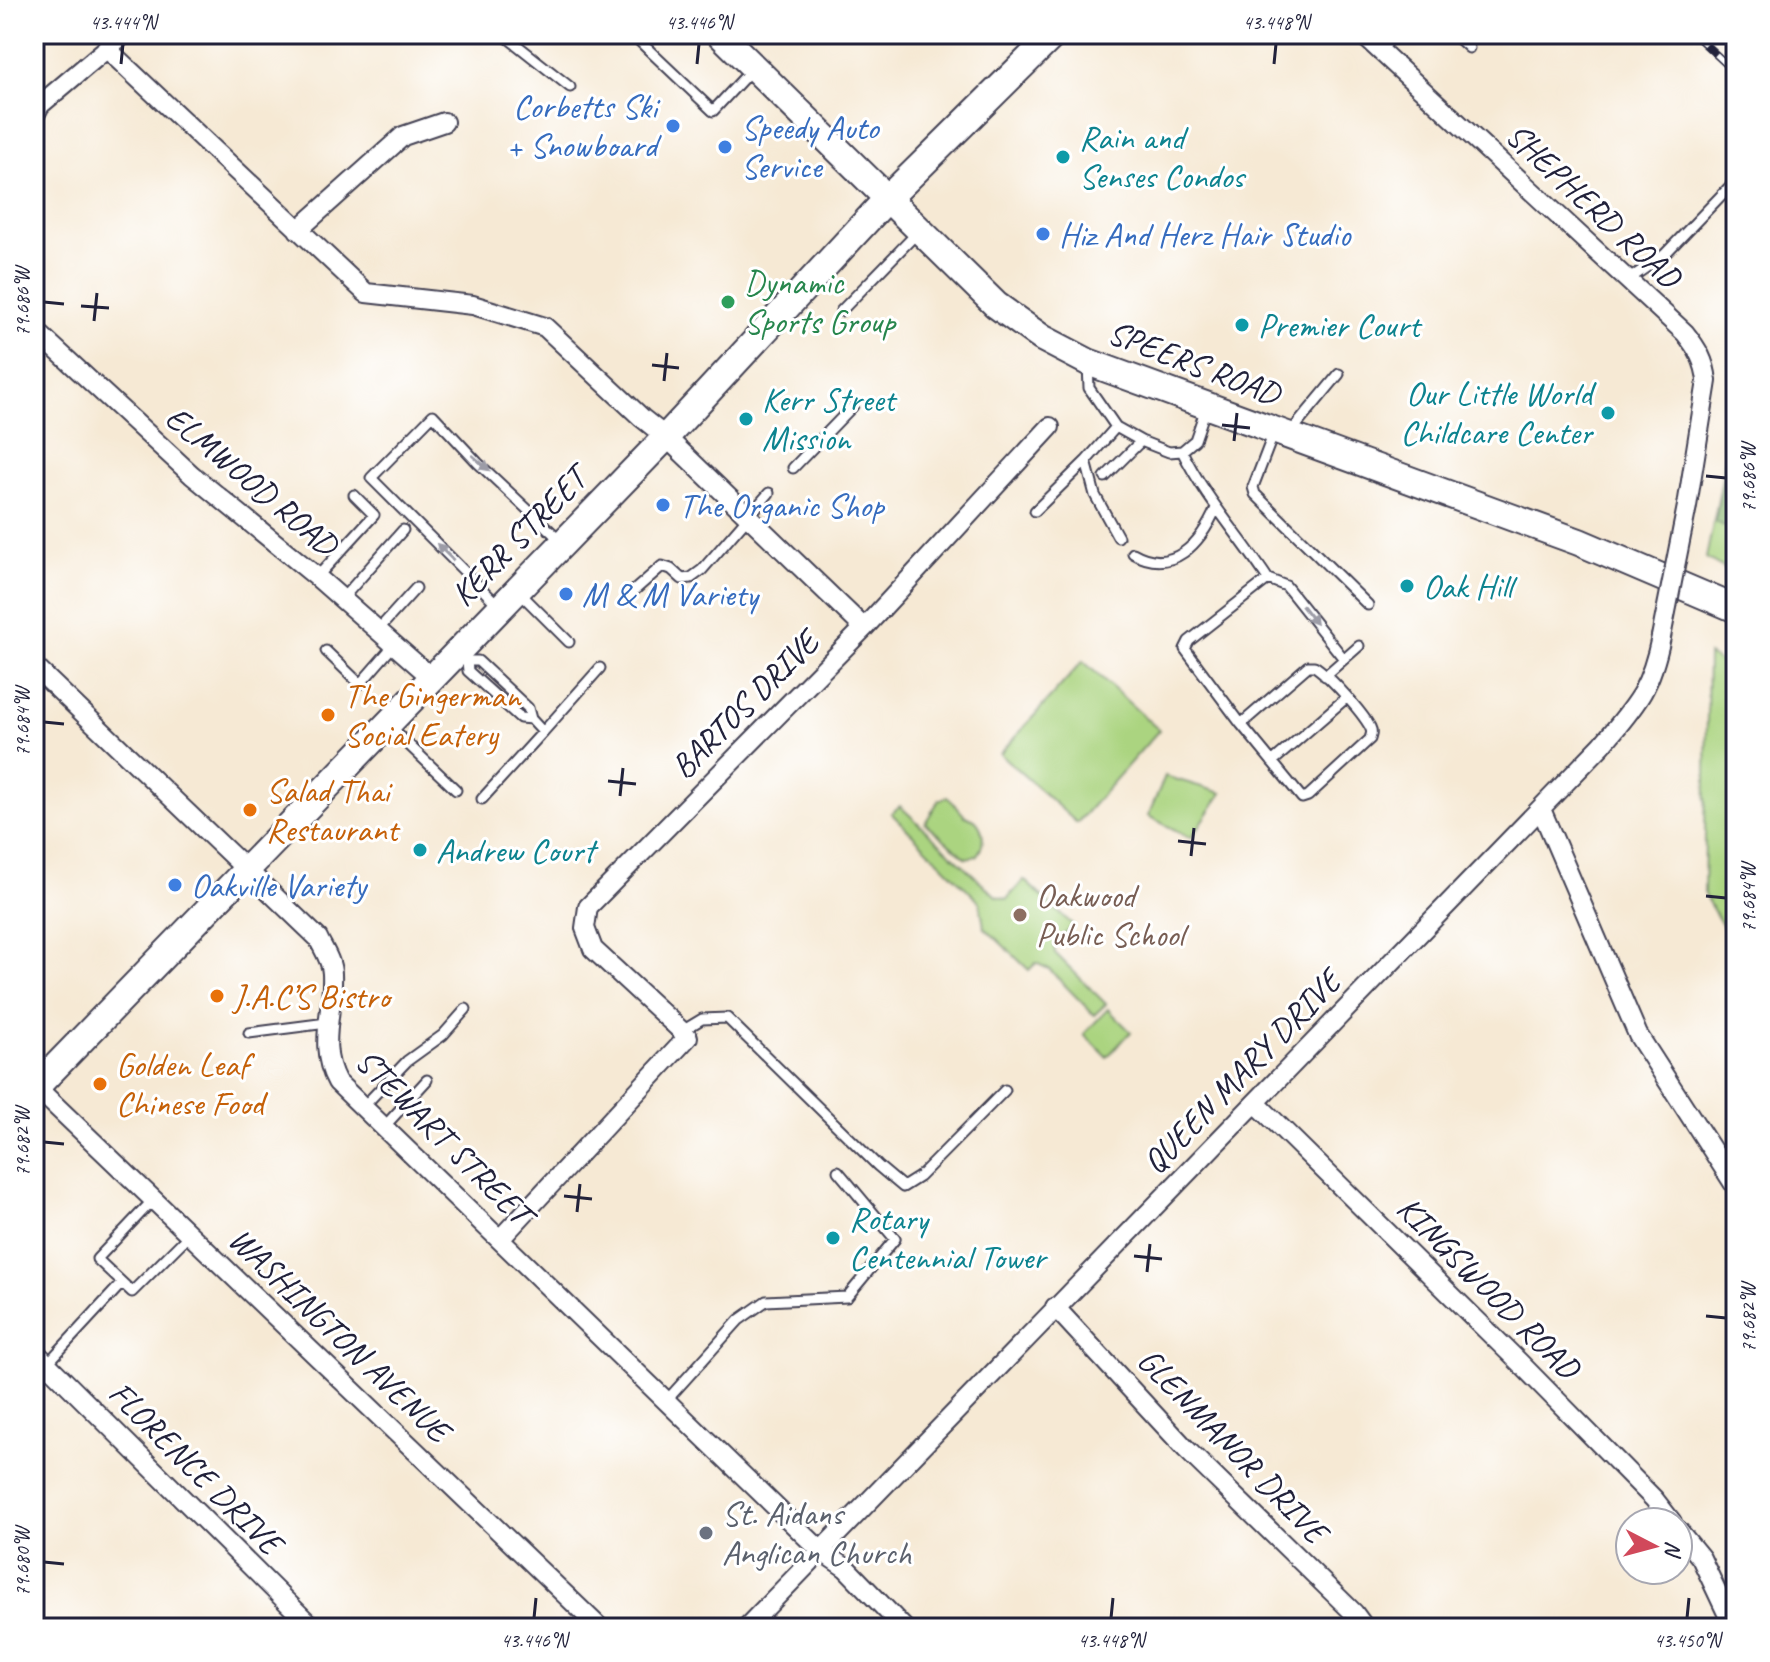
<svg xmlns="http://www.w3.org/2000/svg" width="1770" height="1662" font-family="Caveat,sans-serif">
<rect width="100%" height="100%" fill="#fff"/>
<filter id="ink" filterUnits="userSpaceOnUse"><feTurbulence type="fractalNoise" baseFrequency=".0125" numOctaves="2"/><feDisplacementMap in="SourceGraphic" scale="16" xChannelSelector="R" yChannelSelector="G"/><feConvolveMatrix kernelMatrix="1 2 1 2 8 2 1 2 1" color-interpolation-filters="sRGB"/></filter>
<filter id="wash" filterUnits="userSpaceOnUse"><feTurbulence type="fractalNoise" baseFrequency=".006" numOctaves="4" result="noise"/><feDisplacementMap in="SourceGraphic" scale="32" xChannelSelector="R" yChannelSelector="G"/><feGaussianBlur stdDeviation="1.8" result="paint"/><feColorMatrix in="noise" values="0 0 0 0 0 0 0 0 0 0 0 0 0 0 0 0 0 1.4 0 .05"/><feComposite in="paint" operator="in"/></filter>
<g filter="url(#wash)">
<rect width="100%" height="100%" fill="#f6e9d4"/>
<path fill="#abd480" stroke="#667b5e" stroke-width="2" d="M1736,414V575L1706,558Z
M1708,655L1736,671V948L1704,895Z
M1083,661L1159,730L1077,823L1000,754Z
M1165,776L1222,793L1191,838L1148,816Z
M947,797C954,802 958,809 964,815C967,818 973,818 976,821C986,832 984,847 976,856L966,858L925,823L939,800Z
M900,806L996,896L1007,899L1024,880L1073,925L1054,946L1055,953L1106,1004L1094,1015L1049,969L1036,963L1029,970L984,927L980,902L891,813Z
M1108,1009L1131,1032L1107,1057L1084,1034Z"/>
<path fill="#88b66e" stroke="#556c54" stroke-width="2" d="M1736,414V533L1715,521L1727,448Z"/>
</g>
<g filter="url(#ink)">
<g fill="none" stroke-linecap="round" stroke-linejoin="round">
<defs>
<path id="service" d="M503,34L570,87
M632,34L713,111L752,69
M1454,34L1469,48
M1380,50L1396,34
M1628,280L1664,255L1736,180
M841,311L917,233
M1088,365L1089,388L1116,427L1141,441L1169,452L1182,451L1195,440L1206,408
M1290,433L1339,374
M1273,435L1253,487L1255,494L1368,605
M1182,451C1205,498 1240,536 1268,579L1189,641L1185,649L1241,724L1302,798L1308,796L1370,739C1371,734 1373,733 1370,727C1362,712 1328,674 1314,666H1308L1241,724
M1086,461L1095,495L1118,537
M793,468L853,406
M1105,477L1141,441
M1035,511L1086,461L1116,427
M1133,553C1173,576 1201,543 1216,508
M317,577L374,515L354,495
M1268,579L1286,586L1344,659
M519,592L569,642
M629,595L662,566L671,569L682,579L691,578L702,570L769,493
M342,599L403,530
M498,605L371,478L433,415L478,463L560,540
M378,630L416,588
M326,651L360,684L394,645
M460,654L467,661L468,671L520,718L531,719L528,708L478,661H467
M1325,676L1359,646
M531,719L543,732L600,668
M389,726L456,790
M1272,762L1346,698
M482,799L543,732
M682,1031L702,1019L727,1018L878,1166L903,1187L919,1177L1005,1090
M249,1033L327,1023
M363,1107L407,1061L443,1035L466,1009
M384,1127L427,1080
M153,1200L97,1259L132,1292L190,1234
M47,1364L122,1283
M667,1400L739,1320L766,1301L847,1297L895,1239L838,1171"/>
<path id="minor" d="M1362,34L1685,333C1697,348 1705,361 1707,381L1687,506
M106,48L366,293L473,305L545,327L642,418L666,437L864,628
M34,117L40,105L124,34
M298,230L403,136L444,122
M34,329L192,475L317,577L431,677
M34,666L318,938C323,949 332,961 332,974C334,1012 317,1046 337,1082L821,1551L846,1568L904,1628
M1541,809L1638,1035L1736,1187
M36,1087L600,1628
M1256,1103L1519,1362L1654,1499L1672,1522
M501,1238L688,1037L593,949L585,928L588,907L864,628L1050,427
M1055,1307L1186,1449L1354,1613L1365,1628
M34,1351L313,1628
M1678,1530L1701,1558L1734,1628
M746,1628L1602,745C1636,704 1650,691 1661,637"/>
<path id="secondary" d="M720,34L996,305L1042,338L1088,362L1579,542L1736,609
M34,1089L666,437L887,199L1054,34"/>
</defs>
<use href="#service" stroke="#424052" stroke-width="13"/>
<use href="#minor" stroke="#424052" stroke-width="22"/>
<use href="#secondary" stroke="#424052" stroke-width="30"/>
<use href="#service" stroke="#fff" stroke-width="9"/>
<use href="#minor" stroke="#fff" stroke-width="18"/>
<use href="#secondary" stroke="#fff" stroke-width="26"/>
<defs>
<path id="rail" d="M1694,34L1736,73
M1726,34L1736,43"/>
</defs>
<use href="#rail" stroke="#22223b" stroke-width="8"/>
<use href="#rail" stroke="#fff" stroke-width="5" stroke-dasharray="15" stroke-linecap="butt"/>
<defs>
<path id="minor-bridge" d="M1661,637L1687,506"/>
</defs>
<use href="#minor-bridge" stroke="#424052" stroke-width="22" stroke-linecap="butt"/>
<use href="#minor-bridge" stroke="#fff" stroke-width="18"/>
</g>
<defs><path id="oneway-solid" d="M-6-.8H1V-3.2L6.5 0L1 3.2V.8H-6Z" transform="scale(2)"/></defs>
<g fill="#9c9ca7">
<use href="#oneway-solid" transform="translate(481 463) rotate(41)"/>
<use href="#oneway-solid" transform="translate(445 552) rotate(-135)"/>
<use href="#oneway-solid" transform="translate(1309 615) rotate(52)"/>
</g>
</g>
<path fill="none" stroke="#22223b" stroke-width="3" d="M121,64L123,44M697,64L699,44M1274,64L1276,44M44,302L64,304M81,306L109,308M94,321L97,293M652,365L679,368M664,381L667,353M1222,425L1250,428M1234,441L1237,413M1706,476L1726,478M44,722L64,724M608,781L636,784M620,796L623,768M1178,841L1206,844M1191,856L1194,828M1706,896L1726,898M44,1142L64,1144M564,1196L592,1199M577,1212L580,1184M1134,1256L1162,1259M1147,1272L1150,1244M1706,1316L1726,1318M44,1562L64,1564M534,1618L536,1598M1111,1618L1113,1598M1687,1618L1689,1598"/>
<g fill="#3f7fe0" stroke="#fff" stroke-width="3">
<circle cx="673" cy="126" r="8"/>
<circle cx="725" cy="147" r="8"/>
<circle cx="1043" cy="234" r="8"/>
<circle cx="663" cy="505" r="8"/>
<circle cx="566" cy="594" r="8"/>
<circle cx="175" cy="885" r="8"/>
</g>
<g fill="#0f9aa8" stroke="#fff" stroke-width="3">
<circle cx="1063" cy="157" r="8"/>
<circle cx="1242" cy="325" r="8"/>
<circle cx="1608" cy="413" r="8"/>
<circle cx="746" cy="419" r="8"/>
<circle cx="1407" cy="586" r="8"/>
<circle cx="420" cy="850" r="8"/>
<circle cx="833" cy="1238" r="8"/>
</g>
<circle fill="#2e9e5b" stroke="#fff" stroke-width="3" cx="728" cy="302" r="8"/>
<g fill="#e8710a" stroke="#fff" stroke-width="3">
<circle cx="328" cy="715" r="8"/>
<circle cx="250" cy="810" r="8"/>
<circle cx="217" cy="996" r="8"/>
<circle cx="100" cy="1084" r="8"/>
</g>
<circle fill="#8d6e63" stroke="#fff" stroke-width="3" cx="1020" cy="915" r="8"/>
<circle fill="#6b7280" stroke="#fff" stroke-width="3" cx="706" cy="1533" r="8"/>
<g text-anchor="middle" stroke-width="6" stroke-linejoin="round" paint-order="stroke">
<g font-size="34" fill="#366cbe" stroke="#fff" text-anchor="start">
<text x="657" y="118" text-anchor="end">Corbetts Ski<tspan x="657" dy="39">+ Snowboard</tspan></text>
<text x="741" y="139">Speedy Auto<tspan x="741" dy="39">Service</tspan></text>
<text x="1059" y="246">Hiz And Herz Hair Studio</text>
<text x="679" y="517">The Organic Shop</text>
<text x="582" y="606">M &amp; M Variety</text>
<text x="191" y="897">Oakville Variety</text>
</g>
<g font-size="34" fill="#0d838f" stroke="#fff" text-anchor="start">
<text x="1079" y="149">Rain and<tspan x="1079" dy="39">Senses Condos</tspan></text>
<text x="1258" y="337">Premier Court</text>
<text x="1592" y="405" text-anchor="end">Our Little World<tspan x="1592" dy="39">Childcare Center</tspan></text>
<text x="762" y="411">Kerr Street<tspan x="762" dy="39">Mission</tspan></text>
<text x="1423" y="598">Oak Hill</text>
<text x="436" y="862">Andrew Court</text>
<text x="849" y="1230">Rotary<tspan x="849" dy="39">Centennial Tower</tspan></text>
</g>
<g font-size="34" fill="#22223b" stroke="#fff">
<text transform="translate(1594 205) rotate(43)" y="12">SHEPHERD ROAD</text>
<text transform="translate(1194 362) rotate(21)" y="12">SPEERS ROAD</text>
<text transform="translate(252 480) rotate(40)" y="12">ELMWOOD ROAD</text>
<text transform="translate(518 536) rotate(-46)" y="12">KERR STREET</text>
<text transform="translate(744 704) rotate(-45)" y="12">BARTOS DRIVE</text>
<text transform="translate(1241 1071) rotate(-46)" y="12">QUEEN MARY DRIVE</text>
<text transform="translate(444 1136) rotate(45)" y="12">STEWART STREET</text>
<text transform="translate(1489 1287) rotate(45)" y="12">KINGSWOOD ROAD</text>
<text transform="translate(340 1334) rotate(44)" y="12">WASHINGTON AVENUE</text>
<text transform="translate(1233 1445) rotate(46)" y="12">GLENMANOR DRIVE</text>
<text transform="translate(196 1467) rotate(45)" y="12">FLORENCE DRIVE</text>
</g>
<g font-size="34" fill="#27864d" stroke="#fff" text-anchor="start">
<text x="744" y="294">Dynamic<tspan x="744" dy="39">Sports Group</tspan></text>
</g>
<g font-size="34" fill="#c56008" stroke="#fff" text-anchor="start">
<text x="344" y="707">The Gingerman<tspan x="344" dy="39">Social Eatery</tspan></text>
<text x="266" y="802">Salad Thai<tspan x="266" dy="39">Restaurant</tspan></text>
<text x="233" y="1008">J.A.C’S Bistro</text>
<text x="116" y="1076">Golden Leaf<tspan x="116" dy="39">Chinese Food</tspan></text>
</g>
<g font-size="34" fill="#785e54" stroke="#fff" text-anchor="start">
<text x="1036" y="907">Oakwood<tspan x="1036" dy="39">Public School</tspan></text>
</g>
<g font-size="34" fill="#5b616d" stroke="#fff" text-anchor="start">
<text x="722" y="1525">St. Aidans<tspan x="722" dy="39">Anglican Church</tspan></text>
</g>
</g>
<rect width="1770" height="1662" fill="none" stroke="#fff" stroke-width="88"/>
<g transform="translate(1654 1546) rotate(96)"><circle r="38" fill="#ffffff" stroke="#a7a7b1" stroke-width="2"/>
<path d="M0-6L14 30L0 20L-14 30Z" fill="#d1495b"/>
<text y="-12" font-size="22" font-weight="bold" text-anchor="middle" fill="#22223b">N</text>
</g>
<rect x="44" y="44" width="1682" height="1574" fill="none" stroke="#22223b" stroke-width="3"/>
<g font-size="20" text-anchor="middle" fill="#22223b">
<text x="123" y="29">43.444°N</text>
<text x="699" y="29">43.446°N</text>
<text x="1276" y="29">43.448°N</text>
<text transform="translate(22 302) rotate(-90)" y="7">79.686°W</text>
<text transform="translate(1748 478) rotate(-90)" y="7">79.686°W</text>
<text transform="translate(22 722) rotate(-90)" y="7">79.684°W</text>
<text transform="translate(1748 898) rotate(-90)" y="7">79.684°W</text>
<text transform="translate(22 1142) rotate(-90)" y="7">79.682°W</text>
<text transform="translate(1748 1318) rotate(-90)" y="7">79.682°W</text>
<text transform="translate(22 1562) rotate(-90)" y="7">79.680°W</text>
<text x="534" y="1647">43.446°N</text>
<text x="1111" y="1647">43.448°N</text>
<text x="1687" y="1647">43.450°N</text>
</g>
</svg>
